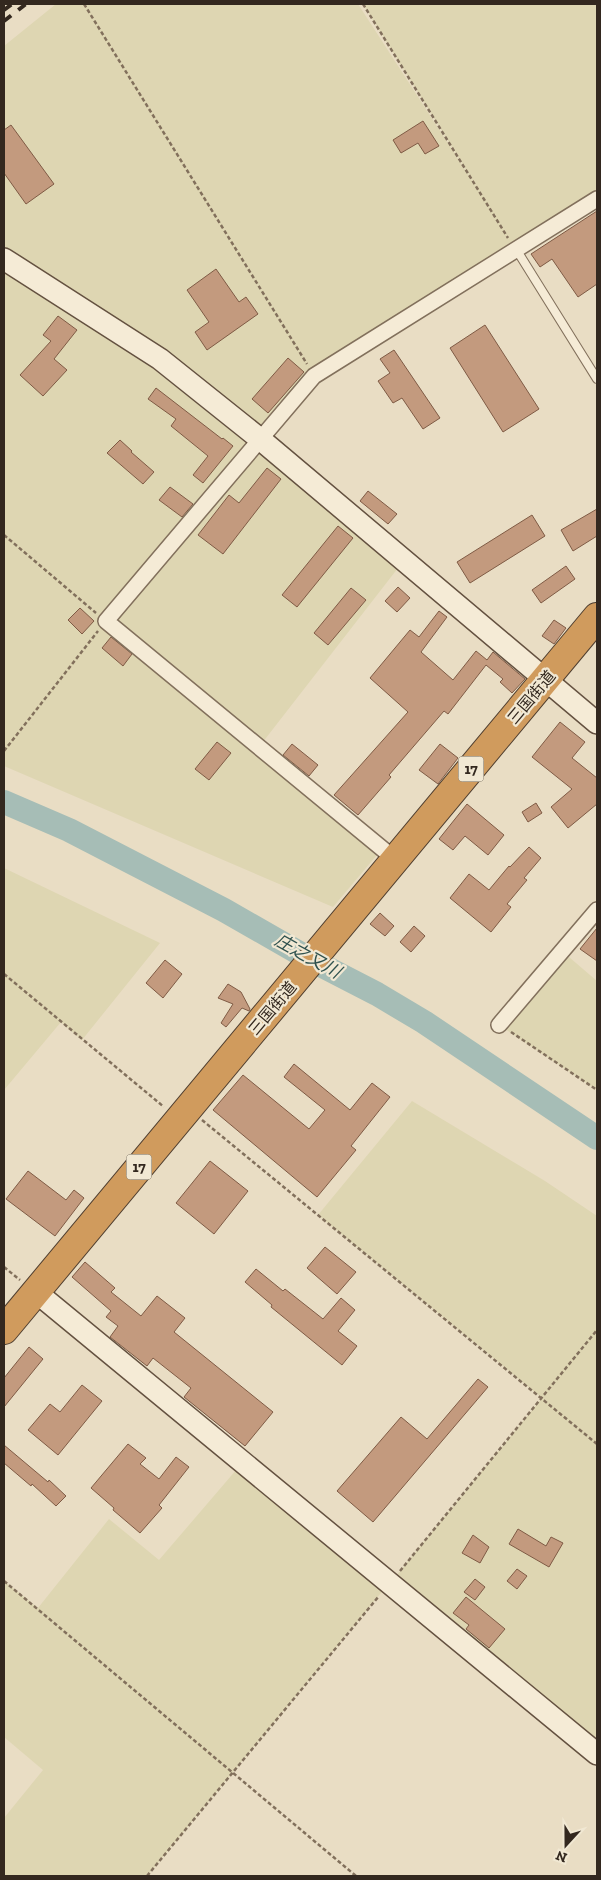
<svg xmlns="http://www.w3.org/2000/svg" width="601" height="1880" font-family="'Zilla Slab','Noto Sans JP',serif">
<rect width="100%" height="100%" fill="#e9ddc4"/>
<path fill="#ded6b2" d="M56,4H358L486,202L363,4H597V199L314,376L260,438L405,559L259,747L382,849L333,907L4,766V46Z
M4,868L160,943L82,1040L61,1022L4,1090Z
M562,951L597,981V1090L499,1025Z
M412,1101L545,1181L597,1216V1754L390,1582L147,1876H4V1818L43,1770L4,1737V1581L38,1608L109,1519L159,1560L243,1462L391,1582L542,1398L318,1215Z"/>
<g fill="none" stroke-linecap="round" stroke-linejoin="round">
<path stroke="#a6bdb6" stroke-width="24" d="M4,802L69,830L224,910L313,961L377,994L424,1022L597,1138"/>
</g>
<path fill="#c39a7e" stroke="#7f5b45" d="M423,121L439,146L425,154L418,143L401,153L393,140Z
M11,125L54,184L26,204L4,173V130Z
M597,211V284L578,297L552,259L540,267L531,254Z
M216,269L239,302L246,297L258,314L207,350L195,332L209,322L187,290Z
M58,316L77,330L54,359L67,370L43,396L20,375L51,341L43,335Z
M485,325L539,409L503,432L450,348Z
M394,350L440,418L423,429L402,398L393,403L378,381L390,373L380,359Z
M288,358L304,372L268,413L252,399Z
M156,388L222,439L223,438L233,446L203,483L193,475L208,456L171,426L176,419L148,399Z
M120,440L132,451L131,452L154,472L143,484L107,453Z
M267,468L281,479L223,554L198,535L229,495L239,503Z
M170,487L193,504L182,517L159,500Z
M368,491L397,514L388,524L360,501Z
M597,509V536L573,551L561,530Z
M532,515L545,536L470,583L457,562Z
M338,526L353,538L297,607L282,595Z
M566,566L575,579L541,603L532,590Z
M398,587L410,598L397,612L385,601Z
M351,588L366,600L328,645L314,633Z
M80,608L94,621L82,634L68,620Z
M439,611L447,617L421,652L453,680L476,651L487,660L493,652L525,679L512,693L500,682L503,679L486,665L448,714L444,711L389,775L391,777L358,815L334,795L408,712L370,678L410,630L419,637Z
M554,620L566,628L554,644L542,636Z
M111,637L132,654L123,666L102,648Z
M560,722L585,742L572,758L597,778V804L568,828L551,807L572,789L532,757Z
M217,742L231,753L209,780L195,769Z
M292,744L318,765L309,776L283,755Z
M440,744L458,758L438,784L419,770Z
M536,803L542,813L528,822L522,812Z
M467,804L504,835L488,855L465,836L453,850L439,839Z
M529,847L541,858L524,878L527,880L507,904L511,907L491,932L450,898L469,874L489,890L509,866L510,867Z
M380,913L394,926L385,936L370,924Z
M414,926L425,936L411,952L400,942Z
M597,928V961L580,949Z
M165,960L182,974L163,998L146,983Z
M228,984L241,992L250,1009L249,1011L242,1008L226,1027L221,1023L233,1004L218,998Z
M294,1064L350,1110L372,1083L390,1097L351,1146L356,1150L317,1197L213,1110L243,1075L309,1129L325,1110L284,1077Z
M210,1161L248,1191L214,1234L176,1203Z
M28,1171L66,1200L74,1190L84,1198L55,1236L6,1199Z
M325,1247L356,1272L337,1294L307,1268Z
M85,1262L115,1288L111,1292L141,1316L157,1296L185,1318L174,1332L273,1412L245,1446L184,1397L191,1388L153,1358L147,1366L110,1337L118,1326L106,1317L111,1311L72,1277Z
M256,1269L283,1291L285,1289L323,1319L341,1298L355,1310L338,1331L357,1346L342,1365L271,1307L272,1305L245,1282Z
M29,1347L43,1359L4,1407V1378Z
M478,1379L488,1387L373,1522L337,1491L401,1417L427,1439Z
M82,1385L102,1401L58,1455L28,1430L50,1404L60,1412Z
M128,1444L146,1458L140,1464L159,1479L176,1457L189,1467L159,1505L162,1508L140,1533L113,1510L114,1508L91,1488Z
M4,1445L48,1482L49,1480L66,1496L56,1506L32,1484L31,1486L4,1463Z
M518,1529L546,1546L551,1537L563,1543L549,1567L509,1544Z
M473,1535L489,1547L480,1563L462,1553Z
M517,1569L527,1576L517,1589L507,1581Z
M475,1579L485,1587L475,1600L464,1592Z
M466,1597L505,1629L489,1648L466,1629L469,1625L453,1613Z"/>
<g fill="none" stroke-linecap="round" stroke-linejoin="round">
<defs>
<path id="lane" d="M516,249L597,379"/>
<path id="street" d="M396,860L106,621L314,376L597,199
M499,1025L597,910"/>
<path id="secondary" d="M4,259L160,359L260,439L597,723
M36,1292L597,1754"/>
<path id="highway" d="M4,1330L597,617"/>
</defs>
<use href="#lane" stroke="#82705c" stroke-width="10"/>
<use href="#street" stroke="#82705c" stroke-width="18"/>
<use href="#secondary" stroke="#645140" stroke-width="24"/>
<use href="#highway" stroke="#503f30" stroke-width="30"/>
<path stroke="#82705c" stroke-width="2.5" stroke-dasharray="4 2.5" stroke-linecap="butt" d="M84,4L307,364
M363,4L508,238
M4,535L96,613
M4,751L98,631
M4,974L164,1107
M511,1032L597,1090
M202,1120L597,1444
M4,1267L20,1280
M400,1571L597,1330
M4,1581L356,1876
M147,1876L379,1596"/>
<use href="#lane" stroke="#f5ebd6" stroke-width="8"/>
<use href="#street" stroke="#f5ebd6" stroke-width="15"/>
<use href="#secondary" stroke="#f5ebd6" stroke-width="21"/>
<use href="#highway" stroke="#d09b5d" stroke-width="28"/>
<path stroke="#33281f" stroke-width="4" stroke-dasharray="9 9" stroke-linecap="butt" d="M4,10L12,4
M4,21L26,4"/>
</g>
<g text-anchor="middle" stroke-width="4.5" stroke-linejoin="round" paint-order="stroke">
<g fill="#f1e8d3" stroke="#6c6255" stroke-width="1">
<rect x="458.5" y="756.5" width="25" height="25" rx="4"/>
<rect x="126.5" y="1154.5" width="25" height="25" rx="4"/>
</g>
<g font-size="15" font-weight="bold" fill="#33281f">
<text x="471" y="774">17</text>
<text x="139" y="1172">17</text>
</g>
<g font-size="16" fill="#33281f" stroke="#f1e8d3">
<text transform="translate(531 697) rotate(-50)" y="6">三国街道</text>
<text transform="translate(272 1008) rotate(-50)" y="6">三国街道</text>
</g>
<g font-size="18" font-style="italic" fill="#30524f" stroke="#f1e8d3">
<text transform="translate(308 956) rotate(29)" y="6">庄之又川</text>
</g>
</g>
<rect width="601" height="1880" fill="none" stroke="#33281f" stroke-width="10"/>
<g transform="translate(566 1845) rotate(201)" stroke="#f1e8d3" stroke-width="4" paint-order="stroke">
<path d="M0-4L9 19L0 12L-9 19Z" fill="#33281f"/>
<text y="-8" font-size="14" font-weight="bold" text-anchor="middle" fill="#33281f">N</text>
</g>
</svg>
